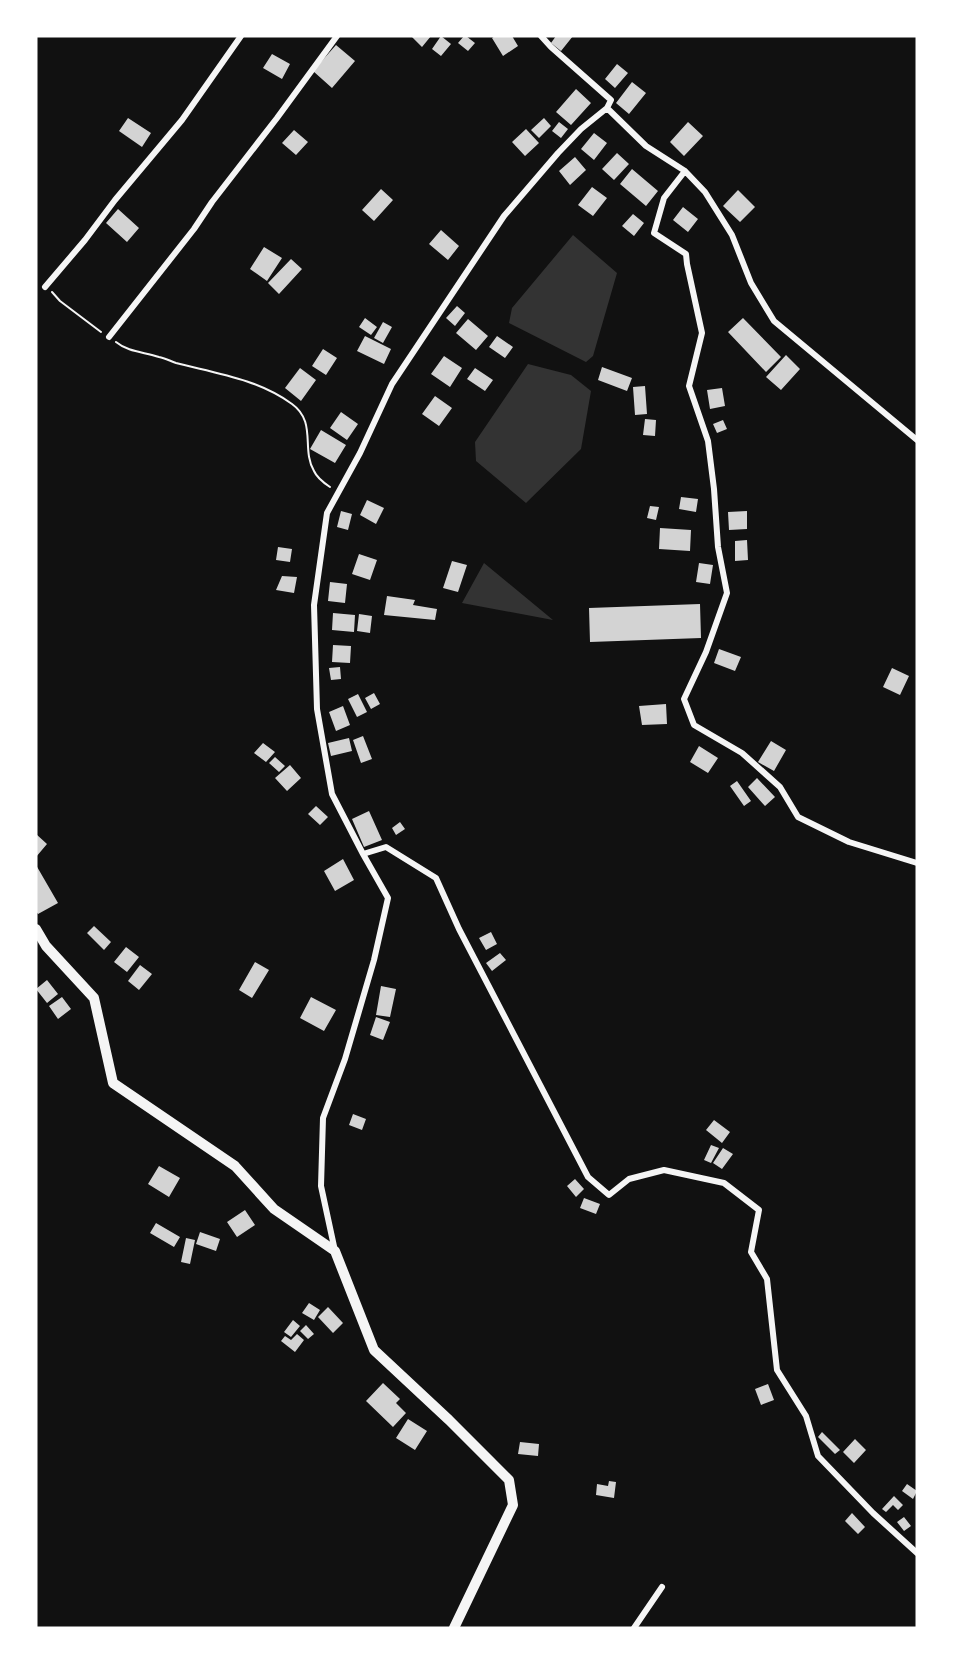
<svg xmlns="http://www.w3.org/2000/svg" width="953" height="1664" font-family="Quicksand,sans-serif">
<rect width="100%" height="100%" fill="#111"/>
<path fill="#333" d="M573,235L617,273L593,356L586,362L509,323L512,308Z
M528,364L571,375L591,391L581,449L526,503L476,461L475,442Z
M484,563L553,620L462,603Z"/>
<path fill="#d3d3d3" d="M413,36H431L422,47L412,37Z
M441,36L451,44L441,56L432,49Z
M464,36H466L475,43L468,51L458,43Z
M495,36H512L518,46L503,56L492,38Z
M556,36H573L561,51L551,43Z
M336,45L355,61L332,88L313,71Z
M272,54L290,64L282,79L263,68Z
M617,64L628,73L615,88L605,79Z
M632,82L646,93L629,114L616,103Z
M576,89L591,103L571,125L556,112Z
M128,118L151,133L142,147L119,131Z
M544,118L551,126L539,138L531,130Z
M559,122L568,129L561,138L552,131Z
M688,122L703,136L684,156L670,142Z
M526,129L539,143L525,156L512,142Z
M294,130L308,142L296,155L282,143Z
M594,133L607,143L594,160L581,149Z
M617,153L629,164L614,180L602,169Z
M575,157L586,170L570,185L559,171Z
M632,169L658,191L646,206L620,184Z
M592,187L607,198L593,216L578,205Z
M381,189L393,200L374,221L362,210Z
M738,190L755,207L740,222L723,206Z
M683,207L698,219L688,232L673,220Z
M118,209L139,228L127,242L106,223Z
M633,214L644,223L634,236L622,226Z
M441,230L459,246L448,260L429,244Z
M264,247L282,258L267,281L250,269Z
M291,259L302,269L279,294L268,283Z
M457,306L465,313L455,326L446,318Z
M365,318L377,327L371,335L359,327Z
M743,318L781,357L766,372L728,332Z
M468,319L488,336L476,350L456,333Z
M383,322L392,327L383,343L374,338Z
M365,336L391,349L384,364L357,351Z
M497,336L513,347L505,358L489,347Z
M323,349L337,358L326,375L312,366Z
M786,355L800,369L781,390L766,377Z
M444,356L462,368L450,387L431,374Z
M602,367L632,378L627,391L598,380Z
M300,368L316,380L301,401L285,388Z
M475,368L493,380L485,391L467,379Z
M645,386L647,414L635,415L633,387Z
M722,388L725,406L710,409L707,390Z
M435,396L452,408L439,426L422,414Z
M341,412L358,424L347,440L330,428Z
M645,419L656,420L655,436L643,435Z
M723,420L727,429L717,433L713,424Z
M321,430L346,445L335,463L310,449Z
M681,497L698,499L696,512L679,509Z
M367,500L384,508L376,524L360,515Z
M650,506L659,507L656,520L647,518Z
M341,511L352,514L348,530L337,527Z
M747,511V529L729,530L728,512Z
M660,528L691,530L690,551L659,549Z
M747,540L748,560L735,561V541Z
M278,547L292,549L290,562L276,560Z
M359,554L377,560L370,580L352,574Z
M452,561L467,565L458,592L443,588Z
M699,563L713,565L710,584L696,582Z
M282,576L297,577L294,593L276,590Z
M330,582L347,584L345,603L328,601Z
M387,596L415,600L413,605L437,609L435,620L384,615Z
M700,604L701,638L590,642L589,608Z
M333,613L355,615L354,632L332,630Z
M359,614L372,616L370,633L357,631Z
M333,645L351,646L350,663L332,662Z
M719,649L741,657L735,671L714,663Z
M340,667L341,679L331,680L329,668Z
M892,668L909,676L900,695L883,687Z
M374,693L380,704L371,709L365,698Z
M358,694L367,712L357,717L348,699Z
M666,704L667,724L642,725L639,706Z
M343,706L350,725L336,731L329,712Z
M363,736L372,759L361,763L353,740Z
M349,738L352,751L331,756L328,743Z
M771,741L786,750L774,771L758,762Z
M263,743L275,752L266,762L254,753Z
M699,746L718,758L708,773L690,762Z
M275,757L285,766L279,772L269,763Z
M290,765L301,778L287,791L275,778Z
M757,778L775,797L765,806L748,787Z
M737,781L751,801L744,806L730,786Z
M316,806L328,817L320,825L308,814Z
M369,811L382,840L364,847L352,819Z
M400,822L405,829L396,835L392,828Z
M36,834L47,844L36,857Z
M343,859L354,880L335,891L324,871Z
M36,865L58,903L38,914L36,911Z
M94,926L111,942L104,950L87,933Z
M491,932L497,944L486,950L479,938Z
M126,947L139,957L127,972L114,962Z
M500,953L506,960L492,971L486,963Z
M255,962L269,970L252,998L239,990Z
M140,965L152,974L139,990L128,981Z
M47,980L58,994L47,1003L36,989Z
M381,986L396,989L390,1017L376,1015Z
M62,997L71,1009L58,1019L49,1006Z
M311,997L336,1010L324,1031L300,1018Z
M376,1017L390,1022L383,1040L370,1035Z
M353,1114L366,1119L362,1130L349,1125Z
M714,1120L730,1132L722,1143L706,1130Z
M711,1145L719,1148L711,1163L704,1160Z
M723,1148L733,1154L722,1169L713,1163Z
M159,1166L180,1178L169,1197L148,1184Z
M575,1179L584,1189L576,1197L567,1186Z
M584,1198L600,1204L596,1214L580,1208Z
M245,1210L255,1225L237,1237L227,1222Z
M156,1223L180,1237L174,1247L150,1233Z
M200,1232L220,1239L216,1251L196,1244Z
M186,1238L195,1240L190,1264L181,1262Z
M309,1303L320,1310L314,1320L302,1313Z
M328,1307L343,1323L333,1333L318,1317Z
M293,1320L300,1326L291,1337L284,1332Z
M306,1325L314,1334L308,1339L300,1331Z
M297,1334L304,1340L295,1352L281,1341L285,1336L291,1340Z
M383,1383L400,1399L396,1403L406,1413L393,1427L366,1401Z
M768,1384L774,1400L761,1405L755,1389Z
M408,1419L427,1431L415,1450L396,1438Z
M822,1432L840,1450L835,1454L818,1437Z
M855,1439L866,1450L854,1463L843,1452Z
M520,1442L539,1444L538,1456L518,1454Z
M609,1481L616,1482L614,1498L596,1495L597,1484L608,1486Z
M907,1484L917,1491L913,1499L902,1491Z
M894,1496L903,1505L898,1510L893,1505L886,1512L882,1509Z
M852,1513L865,1527L858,1534L845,1521Z
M904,1517L911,1526L904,1531L897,1522Z"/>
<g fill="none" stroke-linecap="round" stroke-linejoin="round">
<path stroke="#f5f5f5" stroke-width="2" d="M52,292L60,301L101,332
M116,342C128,352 144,352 159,357C165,358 170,361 176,363C215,373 258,379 292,404C317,422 301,449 314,471C317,478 324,483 330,487"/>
<path stroke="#f5f5f5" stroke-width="6" d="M541,36L551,47L611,100L607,108
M685,171L705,192L732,235L751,283L774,321L917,440
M45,287L85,240L115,200L182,120L241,36
M109,337L194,229L212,202L277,118L337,36
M363,854L386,847L436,878L459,929L588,1177L609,1195L629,1179L664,1170L724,1183L759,1210L751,1252L767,1279L777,1370L806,1416L818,1456L873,1513L917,1553
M335,1251L321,1186L323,1118L345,1059L374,960L388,898L363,854L332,794L317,709L314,605L327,513L360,453L392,384L504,216L558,153L581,129L607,108L646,146L685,171L664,198L654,233L686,254L687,264L702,333L689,386L708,441L714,489L718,547L727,593L706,652L684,699L694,725L742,753L780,787L798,817L849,842L917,863
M634,1628L662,1587"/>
<path stroke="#f5f5f5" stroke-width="10" d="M36,929L46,946L94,998L113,1083L235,1166L274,1209L335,1251L374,1350L449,1420L509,1480L513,1505L454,1628"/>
</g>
<rect width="953" height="1664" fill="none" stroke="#ffffff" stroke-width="75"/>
</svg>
